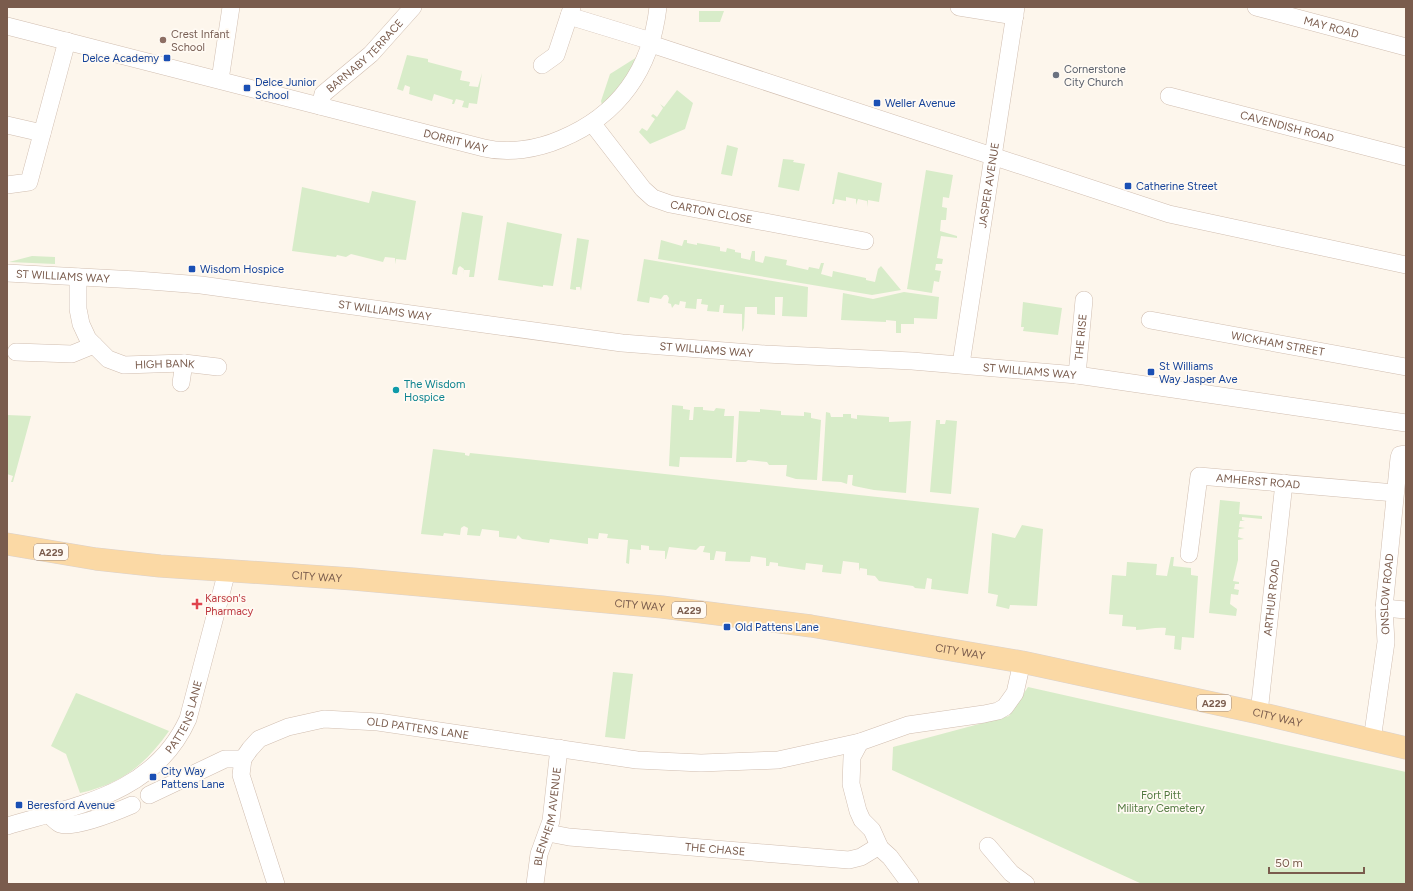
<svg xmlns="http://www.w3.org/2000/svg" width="1413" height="891" font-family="Figtree,sans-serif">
<rect width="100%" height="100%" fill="#fdf6ec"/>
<path fill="#d8ecc9" d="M699,11H724L720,22H699Z
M407,55L428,59V62L462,71L460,80L470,82L469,86L478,87L482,73L477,104L469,103L468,108L462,107L464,101L456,99L454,104H452L453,100L434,94L432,101L409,94L410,87L405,85L403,91L397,89Z
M637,57L628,78L602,105L601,101L610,74Z
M677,90L693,103L685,129L650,144L639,132L642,128L647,131L655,119L651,116L653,114L657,117L663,108L660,104L664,107Z
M727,145L738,148L732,176L721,174Z
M783,159L794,160L793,162L805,164L799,191L778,187Z
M926,170L953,175L949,198L943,197L942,207L947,208L946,220H941L940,231L957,236V238L941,236L937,258L943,259L942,264H936L935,270L941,271L939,282L934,281L932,293L907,289Z
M838,172L882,183L879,202L868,200L867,207V201L858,199L856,205V199L846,197V201L835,199L834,204H832Z
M302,187L369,203L372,191L416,201L406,260L396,259L395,264V258L385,257L383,262L351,254L346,257L337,255L336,257L292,251Z
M462,212L483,216L474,277H469L470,270H464L463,275L464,269L460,266L458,268L457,275L452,274Z
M507,222L562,234L553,286L543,285V287L498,280Z
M577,238L589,240L581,291L580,287H576V290L570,289Z
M661,240L682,246L684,240H687V243L697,245V243L720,247V251L726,252L727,248L735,250V252L741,253V258L750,260L752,251H755V261L763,263L765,256L787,260L786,265L808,270L809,267L819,269L821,263H824L821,274L832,277L833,271L866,278V280L875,282L878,269L881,266L901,290L872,295L658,259Z
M32,256L55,257V264L9,262Z
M644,259L808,287L807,317L782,316L783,297H775V315L757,314V307H745L744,328L742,332V314L723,313L724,305H720L719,312L707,311L708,305L701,304L702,299H697L696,309L685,308L686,302L680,301L679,305L675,304L672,308L671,304L668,303L669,298L667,295H664L661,299L650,297L649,303L637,301Z
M904,292L939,297L937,319L914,318V324H901V333H896V321L886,320V322L841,320L843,293L873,299Z
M1023,302L1062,308L1058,335L1023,331L1024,327H1021Z
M672,405L683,406V409L690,410L689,420H693L694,407H703V410L714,411L716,408L725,409L724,416H734L732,458L680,457L679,467L669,466Z
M760,409L781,411V415L804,416V412L811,413V418L821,420L817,480L796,479L786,476L787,465H769L767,462L748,460L746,462H736L739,411L760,412Z
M826,412L830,413L831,417H843V414H851V418L857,419V415L889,417V422L911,421L906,493L874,490L854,486L852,485L853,475H848L847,484L841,482L822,481Z
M7,415L31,416L13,482H11L13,476L7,474Z
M936,420H940V424H945L946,420L957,421L951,494L930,492Z
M433,449L465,453V455L469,456L470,453L979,508L968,594L931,589L932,579L927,578L925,589L915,588L913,586L879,581L875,576L867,575V569L860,568L859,571V563L843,561L841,574L822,572L823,565L806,563L805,570L778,566V563L770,562L769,566H766V558L751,556L750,562L725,561L726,552L716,551L714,560H710V553L703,552L705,546H700L696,550L669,547L666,559H665V551L649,550V546L641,545V550L630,549L629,564L626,563L628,540L607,538L608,534L599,533L598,539L588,538V544L550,539L549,543L522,539L518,535L516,539L499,537V531L482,529L480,536L467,535L468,528L464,526L461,528L460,535L444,533L443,536L421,534Z
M1220,500L1240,502L1239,514L1262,516V519L1242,517V520L1245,521H1240L1239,527L1245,528L1239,529L1238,537L1244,539L1238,540V560L1233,581L1239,582V584H1235L1234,589L1239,590L1238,595L1231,594L1230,604L1237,609L1236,616L1209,613Z
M1022,525L1043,529L1037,606L1010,605L1009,609L996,606L998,595L988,593L992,533L1015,538Z
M1171,557H1174L1173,566L1191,568V575L1198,576L1194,638L1182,637L1181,650L1174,649L1175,636L1165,635L1166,628C1155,627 1147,630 1136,630V627L1122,626L1123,615L1109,614L1112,575L1126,576L1127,562L1157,564L1156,575L1167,576Z
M613,672L633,674L625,739L605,737Z
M1028,687L1406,772V884H1142L892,770L893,747L1009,716Z
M76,693L79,694L169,731C145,765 121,784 80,793L66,754L51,746Z"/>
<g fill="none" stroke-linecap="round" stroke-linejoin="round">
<defs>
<g id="minor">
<path d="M959,7L1015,16"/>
<path id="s1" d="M1256,7L1406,47"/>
<path d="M569,16L651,41"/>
<path id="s2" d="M7,26L484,148C508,154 538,149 561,139C619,115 651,69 658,7"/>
<path d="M651,44L1169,214L1406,265"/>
<path d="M542,65L556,55L572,7"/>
<path d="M220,80L231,7"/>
<path id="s3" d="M1169,96L1406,157"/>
<path id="s4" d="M320,106L323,94L371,54L413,7"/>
<path id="s5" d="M592,123L643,189L653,198L670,204L865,241"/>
<path d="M7,125L42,133"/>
<path d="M7,185L29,182L67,41"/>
<path id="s6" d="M7,273L137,280L201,285L622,343L765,354L912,361L1077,375L1406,423"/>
<path id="s7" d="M78,277V309L81,324L88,339L108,359L124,365L184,363L218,367"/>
<path id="s8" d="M1150,320L1406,367"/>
<path d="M16,352L72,354L94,345"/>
<path id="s9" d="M961,364L1016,7"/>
<path id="s10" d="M1077,375L1084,300"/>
<path d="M181,383L184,363"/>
<path id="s11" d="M1189,554L1199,476L1395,493"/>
<path d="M1384,608L1406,610"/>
<path id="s12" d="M1259,713L1284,483"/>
<path id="s13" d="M1372,740L1386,642L1384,608L1399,458L1400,455L1406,454"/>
<path d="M860,742L852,757L851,784L858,811L862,820L872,830L880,848L890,857L910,884"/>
<path d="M149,795L225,759H243"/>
<path d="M48,814C52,817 56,822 60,824C74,829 118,811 132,805"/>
<path id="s14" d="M7,826C78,805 154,794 188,719L227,571"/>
<path id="s15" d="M548,833L569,837L849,860L861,857L879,846"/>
<path d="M988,846L1011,873L1026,884"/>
<path id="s16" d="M276,884L241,775L243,759L250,749L259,739L288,727L324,719L378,722L637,760L701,763L778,760L860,742L908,725L984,714L998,711L1005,707L1015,693L1022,662"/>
<path id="s17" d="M535,884L539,854L551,821L559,748"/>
</g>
<g id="major">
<path id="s18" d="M7,544L96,559L160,566L353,579L662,607L811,626L1022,662L1259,713L1406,748"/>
</g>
</defs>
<use href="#minor" stroke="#d1beb0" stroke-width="18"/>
<use href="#major" stroke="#dad1cd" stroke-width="23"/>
<use href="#minor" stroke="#fff" stroke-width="17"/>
<use href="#major" stroke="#fbd9a5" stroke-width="22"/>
</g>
<circle fill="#8d6e63" stroke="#fffaf3" stroke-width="1.5" cx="163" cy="40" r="4"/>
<g fill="#1a4fb4" stroke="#fffaf3" stroke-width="1.5">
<rect x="163" y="54" width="8" height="8" rx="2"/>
<rect x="243" y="84" width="8" height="8" rx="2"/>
<rect x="873" y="99" width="8" height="8" rx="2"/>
<rect x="1124" y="182" width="8" height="8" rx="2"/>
<rect x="188" y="265" width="8" height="8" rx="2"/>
<rect x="1147" y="368" width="8" height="8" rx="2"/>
<rect x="723" y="623" width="8" height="8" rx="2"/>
<rect x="149" y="773" width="8" height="8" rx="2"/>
<rect x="15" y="801" width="8" height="8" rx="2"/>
</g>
<circle fill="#6b7280" stroke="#fffaf3" stroke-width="1.5" cx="1056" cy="75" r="4"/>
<circle fill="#0f9aa8" stroke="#fffaf3" stroke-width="1.5" cx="396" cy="390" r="4"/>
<path fill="#e0444e" stroke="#fffaf3" stroke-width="1.5" d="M195 598h4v4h4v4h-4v4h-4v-4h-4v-4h4z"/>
<g text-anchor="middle" stroke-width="3.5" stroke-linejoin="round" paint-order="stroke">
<g fill="#fffaf3" stroke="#a28b7f" stroke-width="1">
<rect x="34" y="544" width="34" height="16" rx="3"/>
<rect x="672" y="602" width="34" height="16" rx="3"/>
<rect x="1197" y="695" width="34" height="16" rx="3"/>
</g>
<g font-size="10" font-weight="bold" fill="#7a5c4d">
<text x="51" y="556">A229</text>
<text x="689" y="614">A229</text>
<text x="1214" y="707">A229</text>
</g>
<g font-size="11" fill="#7a5c4d" stroke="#fffaf3">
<text dy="4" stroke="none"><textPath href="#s1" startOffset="78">MAY ROAD</textPath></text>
<text dy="4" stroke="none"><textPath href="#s4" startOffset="69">BARNABY TERRACE</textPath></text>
<text dy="4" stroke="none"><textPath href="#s3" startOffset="122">CAVENDISH ROAD</textPath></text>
<text dy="4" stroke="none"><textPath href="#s2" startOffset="463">DORRIT WAY</textPath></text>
<text dy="4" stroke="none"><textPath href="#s9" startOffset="181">JASPER AVENUE</textPath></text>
<text dy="4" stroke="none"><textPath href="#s5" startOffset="157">CARTON CLOSE</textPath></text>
<text dy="4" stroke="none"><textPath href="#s6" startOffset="56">ST WILLIAMS WAY</textPath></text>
<text dy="4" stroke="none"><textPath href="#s6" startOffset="380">ST WILLIAMS WAY</textPath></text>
<text dy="4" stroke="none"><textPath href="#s10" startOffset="38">THE RISE</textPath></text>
<text dy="4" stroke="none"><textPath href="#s8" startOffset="130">WICKHAM STREET</textPath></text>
<text dy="4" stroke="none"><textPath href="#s6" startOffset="704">ST WILLIAMS WAY</textPath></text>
<text dy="4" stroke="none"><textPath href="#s7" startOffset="150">HIGH BANK</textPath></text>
<text dy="4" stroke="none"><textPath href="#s6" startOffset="1028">ST WILLIAMS WAY</textPath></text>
<text dy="4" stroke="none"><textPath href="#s11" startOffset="138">AMHERST ROAD</textPath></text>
<text dy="4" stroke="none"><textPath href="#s18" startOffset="312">CITY WAY</textPath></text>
<text dy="4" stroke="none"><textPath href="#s13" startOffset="147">ONSLOW ROAD</textPath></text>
<text dy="4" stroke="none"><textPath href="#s12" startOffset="116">ARTHUR ROAD</textPath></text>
<text dy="4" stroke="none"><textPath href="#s18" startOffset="636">CITY WAY</textPath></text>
<text dy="4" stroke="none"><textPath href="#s18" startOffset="960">CITY WAY</textPath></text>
<text dy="4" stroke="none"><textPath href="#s14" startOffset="219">PATTENS LANE</textPath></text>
<text dy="4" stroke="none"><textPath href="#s18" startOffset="1284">CITY WAY</textPath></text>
<text dy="4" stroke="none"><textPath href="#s16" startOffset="319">OLD PATTENS LANE</textPath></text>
<text dy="4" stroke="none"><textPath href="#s17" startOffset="69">BLENHEIM AVENUE</textPath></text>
<text dy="4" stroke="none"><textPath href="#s15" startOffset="168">THE CHASE</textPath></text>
</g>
<g font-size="11" fill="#785e54" stroke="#fffaf3" text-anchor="start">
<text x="171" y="38">Crest Infant<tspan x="171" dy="13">School</tspan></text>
</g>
<g font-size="11" fill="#164399" stroke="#fffaf3" text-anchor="start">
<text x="159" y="62" text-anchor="end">Delce Academy</text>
<text x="255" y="86">Delce Junior<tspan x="255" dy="13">School</tspan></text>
<text x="885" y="107">Weller Avenue</text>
<text x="1136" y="190">Catherine Street</text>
<text x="200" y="273">Wisdom Hospice</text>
<text x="1159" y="370">St Williams<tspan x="1159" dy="13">Way Jasper Ave</tspan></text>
<text x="735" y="631">Old Pattens Lane</text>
<text x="161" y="775">City Way<tspan x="161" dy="13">Pattens Lane</tspan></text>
<text x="27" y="809">Beresford Avenue</text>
</g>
<g font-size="11" fill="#5b616d" stroke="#fffaf3" text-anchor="start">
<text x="1064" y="73">Cornerstone<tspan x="1064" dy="13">City Church</tspan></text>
</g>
<g font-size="11" fill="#0d838f" stroke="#fffaf3" text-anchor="start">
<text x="404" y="388">The Wisdom<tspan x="404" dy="13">Hospice</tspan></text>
</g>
<g font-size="11" fill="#be3a42" stroke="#fffaf3" text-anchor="start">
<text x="205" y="602">Karson's<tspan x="205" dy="13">Pharmacy</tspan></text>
</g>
<g font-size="11" fill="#537a41" stroke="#fffaf3">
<text x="1161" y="799">Fort Pitt<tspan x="1161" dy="13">Military Cemetery</tspan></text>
</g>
</g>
<rect width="1413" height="891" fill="none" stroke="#7a5c4d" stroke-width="16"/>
<path d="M1269 867v6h95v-6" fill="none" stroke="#7a5c4d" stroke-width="2"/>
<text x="1275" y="867" font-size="12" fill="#7a5c4d" stroke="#fffaf3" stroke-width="3" paint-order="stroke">50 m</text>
</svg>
